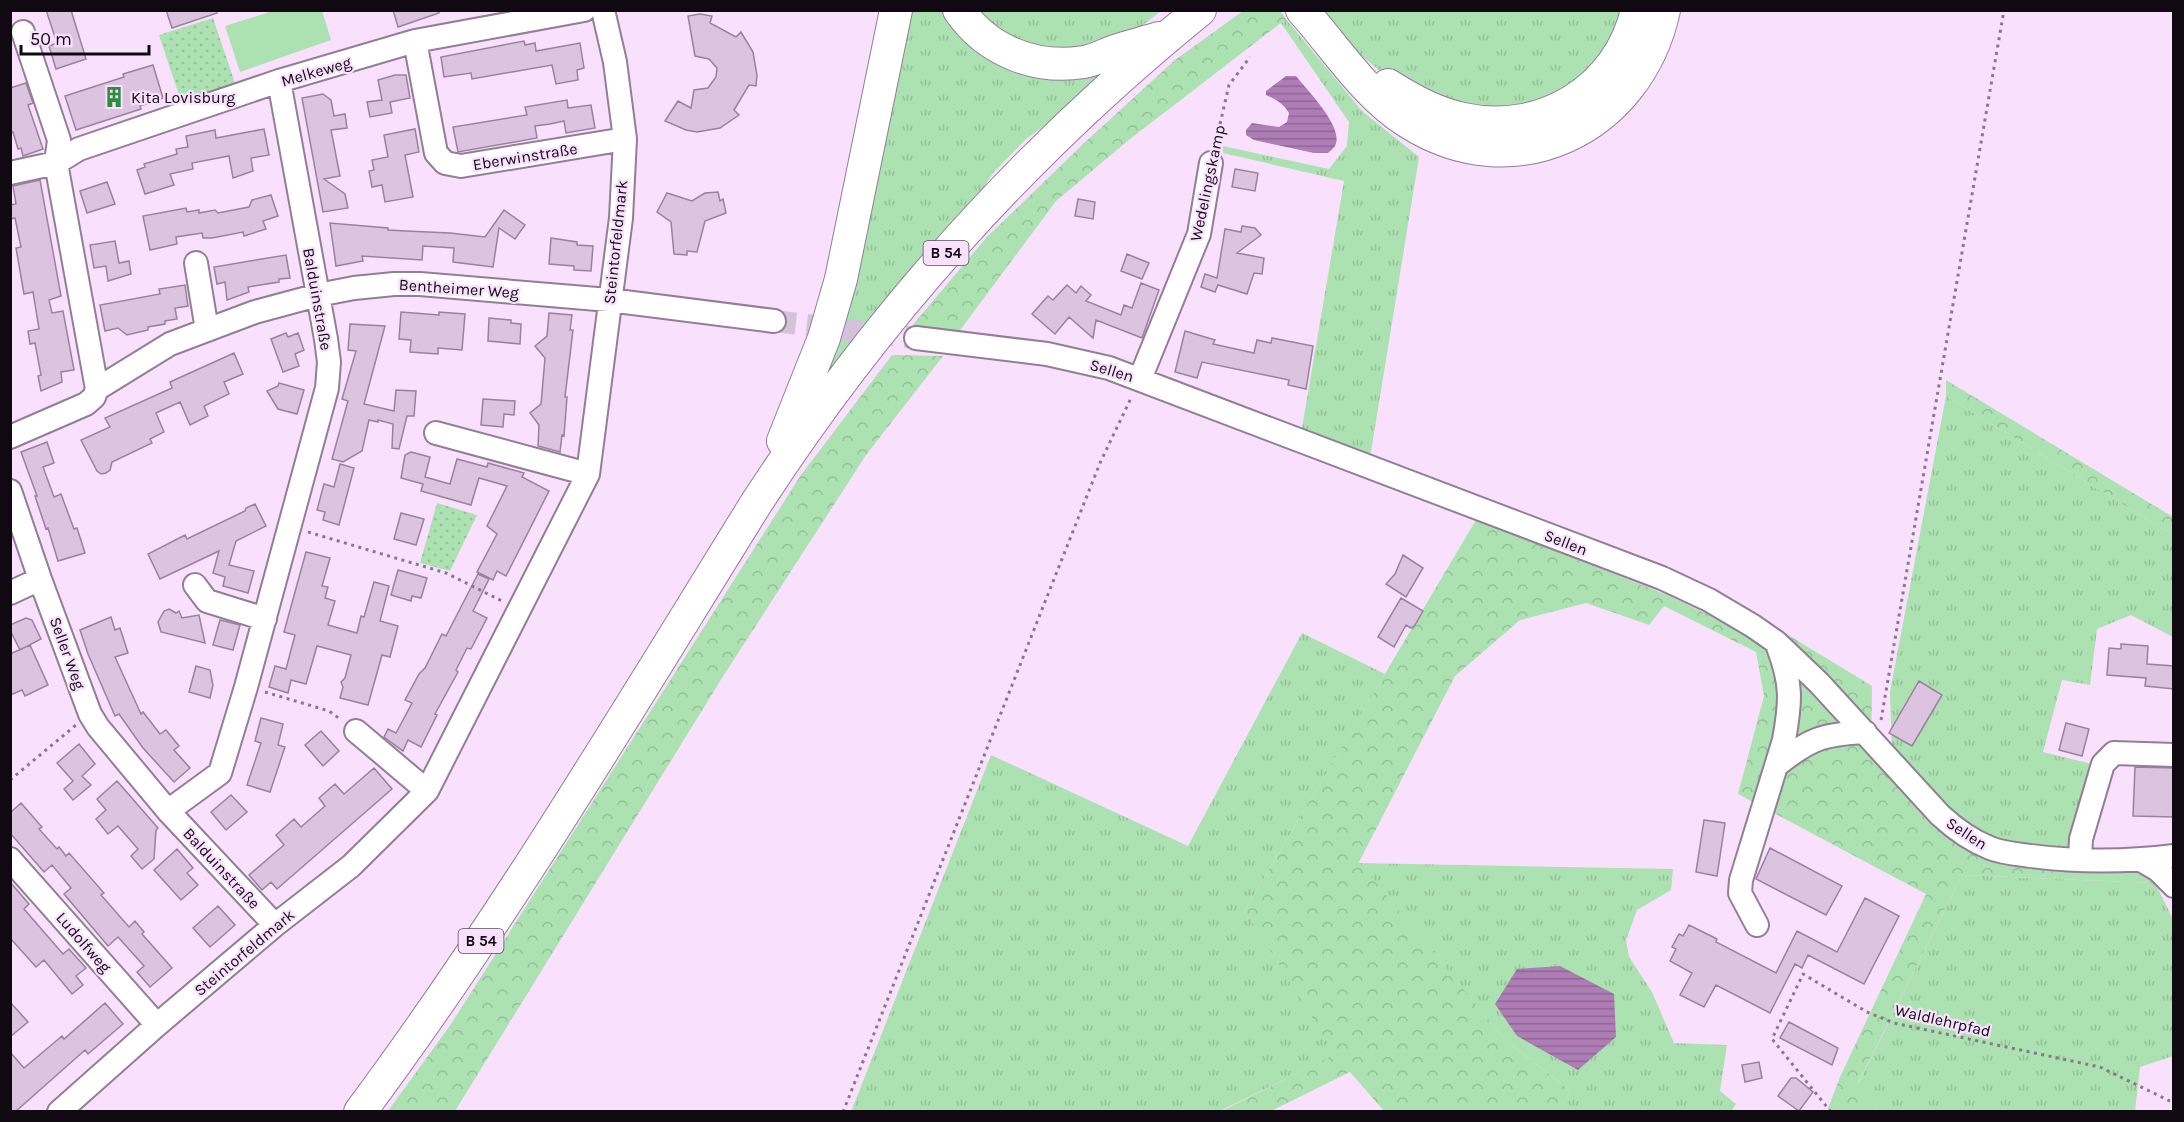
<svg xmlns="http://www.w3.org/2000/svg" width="2184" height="1122" font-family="Karla,sans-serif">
<defs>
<pattern id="grass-tufts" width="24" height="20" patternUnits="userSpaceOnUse" patternTransform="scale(1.5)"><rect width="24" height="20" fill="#ace1b1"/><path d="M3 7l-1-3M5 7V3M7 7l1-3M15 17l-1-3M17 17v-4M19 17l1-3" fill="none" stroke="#93c097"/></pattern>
<pattern id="forest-crowns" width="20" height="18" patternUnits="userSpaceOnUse" patternTransform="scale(1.5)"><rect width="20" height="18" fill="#ace1b1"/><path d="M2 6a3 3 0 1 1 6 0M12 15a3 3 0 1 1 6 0" fill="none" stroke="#93c097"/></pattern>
<pattern id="park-dots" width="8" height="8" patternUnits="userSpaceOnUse" patternTransform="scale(1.5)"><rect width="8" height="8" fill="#ace1b1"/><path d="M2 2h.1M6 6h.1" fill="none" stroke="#93c097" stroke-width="1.8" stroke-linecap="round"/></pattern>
<pattern id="water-rules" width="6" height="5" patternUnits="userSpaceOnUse" patternTransform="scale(1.5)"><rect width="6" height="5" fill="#ae7db6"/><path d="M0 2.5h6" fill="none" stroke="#8c6593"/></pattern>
</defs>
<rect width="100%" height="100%" fill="#f9e1fe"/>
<path fill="url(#grass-tufts)" d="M904,11H949L965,30L1116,65L1062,113L1026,139L993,173L978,196L809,402Z
M971,11H1161L1139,28L1109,45L1029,52Z
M1316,11H1628L1614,47L1551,102L1466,110L1380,71L1352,48Z
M1286,19L1362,111L1419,157L1370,458L1302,428L1344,181L1223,153V146L1329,169L1347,146L1349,122L1281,23Z
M1946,396L2173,535V637L2131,615L2097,629L2090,685L2062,680L2043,752L2092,764L2069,850C2026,846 1980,844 1945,814C1926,798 1909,773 1892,755L1890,692Z
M1302,633L1385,674L1245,910L1336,1054L1220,1111L851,1112L991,755L1188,846Z
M1359,863L1673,869L1671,890L1637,910L1626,940L1629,957L1652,992L1674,1043L1727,1045L1720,1091L1736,1104L1731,1112L1559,1111L1571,1091L1506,1041Z
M1962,875L2155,883L2173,919V1056L2140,1067L2135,1111H1878L1858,1084Z"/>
<path fill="url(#forest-crowns)" d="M1243,11H1280L1286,19L1130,139L1056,201L958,333L911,327L986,238L1083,144L1175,60Z
M892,355L943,356L866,455L722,678L455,1111H388L451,1024L801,475Z
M1946,380L2173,517V535L1946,396Z
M1476,520L1665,594L1767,643L1780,630L1872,686L1871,755L2010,859L2145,872L2155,883L1962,875L1858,1083L1878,1111H1827L1840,1077L1926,894L1738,794L1764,696L1756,652L1664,606L1649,625L1586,603L1520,620L1455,676L1359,862L1506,1041L1571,1091L1559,1111H1384L1350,1072L1271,1111L1220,1112L1335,1054L1245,910Z"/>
<path fill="url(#park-dots)" d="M213,18L236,86L181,101L159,35Z
M437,503L477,515L450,571L420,563Z"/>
<path fill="#ace1b1" d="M273,11H322L331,40L240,72L225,26Z"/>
<path fill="url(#water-rules)" d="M1286,76H1296C1307,90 1345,128 1335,146C1333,149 1330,151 1328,153H1314L1254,140L1246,135V130L1252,123L1279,127L1287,122L1289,113C1284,104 1275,99 1266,95V91Z
M1560,966L1614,994L1616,1037L1578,1070L1517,1036L1495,1004L1517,969Z"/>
<path fill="#dcc4e0" stroke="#99829d" stroke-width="1.5" d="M46,10H71L86,59L56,69L49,46L57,43Z
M166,10H217V13L172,28Z
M393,10H439V13L398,27Z
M700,14L712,16L710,23L736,37L741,32L753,52L757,75L756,86L749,85L734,110L739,115L720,128L697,132L686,130L665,121L678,101L691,108L694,90L708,88L716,77L717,68L709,59L695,56L688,16Z
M524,41L525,45L535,43L536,51L580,43L584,68L577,70L578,80L556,84L552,65L472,79L471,73L444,77L441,57Z
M153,65L163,98L140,106L141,109L76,130L65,96L124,77L123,74Z
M395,75H406L410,98L390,102L392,113L370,117L367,102L382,100L378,80Z
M26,83L33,103L28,105L43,149L23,156L21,148L18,149L13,132L10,133V88Z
M323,94L331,100L334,116L345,114L347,128L331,130L340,176L324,179L345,194L348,208L323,212L302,98Z
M567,100L568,108L591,105L595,128L566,133L564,121L550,124L535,126L537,138L458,152L453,127L527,115L525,107Z
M264,129L269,155L251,158L253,171L233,178L229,156L192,163L193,169L170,174L174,185L145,194L137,170L145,167L144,164L177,154L176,149L188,147L186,136L215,130L216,138Z
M415,129L419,152L405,155L413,197L385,202L382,185L372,187L369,171L374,170L372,160L388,157L384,135Z
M1235,169L1258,173L1255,191L1232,187Z
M40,180L61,296L49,300L52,313L63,311L74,370L61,372L62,382L41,391L38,376L41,375L35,343L30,344L28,331L39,329L33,292L24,294L16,248L21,247L15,218L10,219V205L16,204L13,186Z
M107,182L115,204L87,213L80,191Z
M718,192L720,201L723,199L726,213L705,221L697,252L687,251V255L674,254L671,222L657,212L667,193L692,201L705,193Z
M271,195L278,216L263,221L266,229L244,236L243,232L212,238H203L202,233L176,237L177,244L150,250L143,216L186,208L187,212L199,210V213L215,210L218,213L249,207L252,200Z
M1078,199L1095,202L1093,219L1075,216Z
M504,210L525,225L515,239L499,228L493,267L453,262L454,248L423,246L422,260L362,256L363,261L336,266L330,223L388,228V230L406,231L450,233L485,237Z
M1242,226L1255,228L1261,235L1237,253L1264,258L1262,274L1254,273L1247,294L1218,285L1215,292L1201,287L1205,274L1217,278L1225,229L1241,232Z
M551,238L577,242V245L593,246L591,271L574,270V266L549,264Z
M115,241L119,263L129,261L131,274L108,281L106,266L94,268L90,245Z
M1127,254L1149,263L1142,279L1121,271Z
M286,255L290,278L279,279V282L248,287L249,292L227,300L225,282L217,284L214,267Z
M1141,283L1159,290L1142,338L1096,320L1093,338L1069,317L1055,334L1032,314L1048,296L1053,300L1067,285L1076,293L1081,286L1091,295L1086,301L1121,315L1124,305L1132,308Z
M185,285L188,306L175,308L177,319L165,321V324L148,327V330L127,335L118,328L105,331L100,305L160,294L159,289Z
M401,312L439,315V312L465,314L462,350L438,348V354L410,352L411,340L399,339Z
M549,313L572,315L570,330H573L565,397H567L564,436L562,435L560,452L538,446L539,425L530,413L541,404L545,358L535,346L547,336Z
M489,318L511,320V323L521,324L520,344L488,341Z
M350,324L385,326L364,404L394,411L396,390L416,391L414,416H407L399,449L392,448L393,424L378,420V422L369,420L362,451L343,462L332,459L348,401L342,399L356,351L348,350Z
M1185,331L1215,340L1213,344L1254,353L1257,340L1271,343L1272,338L1313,346L1306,389L1288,385L1289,380L1202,362L1197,378L1175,372Z
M286,333L288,337L298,333L304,350L295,354L299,366L283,372L271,339Z
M234,353L243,374L224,382L229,394L204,406L208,416L190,425L180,402L156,413L164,432L150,439L152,443L112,462L110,470L106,473L101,474L97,471L81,440L110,427L105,418L172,388L170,382Z
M279,383L304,390L297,414L278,409L267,391L278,386Z
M483,399L515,401L514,415L504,414L503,427L481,425Z
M47,442L54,463L43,467L54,497L61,494L74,529L77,528L85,553L58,561L48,528L46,529L35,496H37L21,452Z
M411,452L430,457L425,477L450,484L457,459L487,467L488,463L524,473L522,477L549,491L506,576L497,571L493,580L477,572L497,534L487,526L507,486L479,478L471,505L421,491L423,484L401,478L405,455Z
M340,464L354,468L339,525L323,520L325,512L317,510L324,484L334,487Z
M255,504L266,526L236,541L229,565L254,571L248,593L223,586L225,577L213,573L219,551L160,579L148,554L185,535L187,539L245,511L246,508Z
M401,513L424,519L416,545L394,539Z
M306,552L330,558L322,586L328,587L325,598L335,601L328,625L357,633L361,616L364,617L374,582L389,586L380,621L398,626L390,657L382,655L368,705L340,698L343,687L341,682L345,678L351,655L317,646L306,684L291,680L288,693L269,687L275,666L286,669L295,635L284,632Z
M1403,555L1423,568L1406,597L1386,584L1395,574Z
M398,570L427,578L421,598L412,596L411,601L391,595Z
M478,574L489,579L473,611L487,618L471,649L467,648L456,670L458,672L435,714L437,715L421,747L408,740L403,751L384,737L388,729L396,733L412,703L405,700L419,674L425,668L442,634L446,636Z
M1401,598L1423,611L1415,625L1411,628L1406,625L1394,647L1378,637Z
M169,609L176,613L179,611L182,618L199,615L205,643L161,632L158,622L164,611Z
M111,617L115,630L120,628L128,653L115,657L141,714L143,712L160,734L166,730L179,746L174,750L190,768L174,782L143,748L119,714L115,716L88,654L80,630Z
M26,618L32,620L41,639L20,650L10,630V625Z
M220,620L240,625L233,650L213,645Z
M2121,644L2148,646L2147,664L2174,666V689L2145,686L2146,678L2107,675L2109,648L2121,649Z
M30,645L48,685L25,696L22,690L10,695V654Z
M196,666L210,670L213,685L210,698L189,692Z
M1919,681L1942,695L1912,746L1889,733Z
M261,718L283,724L278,745L285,747L270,792L247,785L261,743L255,741Z
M2066,723L2089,729L2082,756L2059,750Z
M321,731L339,751L323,766L305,745Z
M79,744L95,764L82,776L91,785L73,800L64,789L73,781L57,763Z
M2135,767L2174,768V817L2133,816Z
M374,768L392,789L277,889L271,882L262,890L249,875L284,845L276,835L294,819L301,827L325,806L319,798L335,784L344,794Z
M117,781L158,828L156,830L154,859L142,869L131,856L138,849L118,826L108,834L96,819L106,810L97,799Z
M231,795L247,812L226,830L211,812Z
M21,803L42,827L39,829L57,849L59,847L66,856L69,853L104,893L101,895L129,927L135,921L144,932L142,934L172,968L150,987L137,972L144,966L118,937L108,946L64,894L71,888L52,865L44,872L10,833V813Z
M1704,820L1725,823L1717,876L1696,872Z
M1770,848L1842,886L1826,915L1756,879Z
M177,849L193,868L187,873L198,885L181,900L154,870Z
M10,882L29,904L24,909L63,954L69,949L86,968L76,976L83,985L72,994L44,960L36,967L10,938Z
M1865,898L1899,916L1864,984L1808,955L1802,968L1795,964L1770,1013L1716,985L1704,1007L1680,995L1692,973L1670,961L1676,949L1672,947L1679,934L1683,936L1689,925L1717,939L1716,942L1776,973L1797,931L1837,952Z
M218,906L235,925L210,947L193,928Z
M10,1002L28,1022L10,1037Z
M105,1003L123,1024L88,1054L85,1050L15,1112H10V1052L24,1068L62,1036L64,1039Z
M1789,1022L1838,1048L1832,1065L1780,1038Z
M1759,1062L1762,1078L1745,1082L1742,1065Z
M1791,1078H1796L1813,1092L1799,1111L1778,1096Z"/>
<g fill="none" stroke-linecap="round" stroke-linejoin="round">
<path stroke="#d6c1db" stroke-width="22" stroke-dasharray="22 11" stroke-linecap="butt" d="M774,321L916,338"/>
<defs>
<path id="minor" d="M23,32L59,140L56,163L97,389
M415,41L436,153L445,163L461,166L625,139
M10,173L56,163L79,149L279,81L415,41L584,10
M196,263L207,330
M916,338L1047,354L1109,368L1662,578L1709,600L1753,626L1776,642L1819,683L1940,815C1955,829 1970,840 1990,848C2002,853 2017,854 2031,856C2078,862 2126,862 2174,856
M1140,379L1199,234L1211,163
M436,433L588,474
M10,437L86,404L94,397L97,389L170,344L207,330L255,312L318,295L354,288L394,284H420L609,300L774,321
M10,491L40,579L90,714L98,727L168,811L275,925
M195,585L207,601L265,619
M10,593L40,579
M356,731L427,791
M1776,766C1809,739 1823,734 1865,732
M168,811L220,773L246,687L327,388L329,362L326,339L279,81
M10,859L157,1025
M2080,859L2081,839L2103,764L2114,753L2174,755
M2141,860L2158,870L2174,886
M1757,925L1740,893L1741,880L1784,740C1791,701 1792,684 1778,647
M59,1112L157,1025L275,925L351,866L427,791L588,474L621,218L625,139L615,62L603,10"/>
<path id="highway" d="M959,10C987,51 1036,70 1084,62C1095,60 1104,55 1115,51C1129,46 1144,43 1159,38
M1302,10C1335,47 1366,96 1408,122C1514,190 1638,130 1664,10
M1388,85C1412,100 1435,113 1463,119C1541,136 1619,90 1637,10
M783,441L824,338L841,279L896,10
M360,1112C505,917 629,708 757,502C879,314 1026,151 1200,10"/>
</defs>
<use href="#minor" stroke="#937d97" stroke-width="26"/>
<use href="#highway" stroke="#937d97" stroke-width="34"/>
<path stroke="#88788b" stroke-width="3" stroke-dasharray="3 4.5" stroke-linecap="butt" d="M1215,146L1229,85L1250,57
M308,532L446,573L502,601
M265,692L329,711L340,719
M1881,720L2004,10
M10,780L76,725
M843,1112L1100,463L1132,396
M1831,1112L1772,1039L1803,974L1867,1012L1894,1023L2100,1067L2174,1103"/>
<use href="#minor" stroke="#fff" stroke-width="22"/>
<use href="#highway" stroke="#fff" stroke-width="32"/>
</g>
<defs>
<symbol id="building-bare" viewBox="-9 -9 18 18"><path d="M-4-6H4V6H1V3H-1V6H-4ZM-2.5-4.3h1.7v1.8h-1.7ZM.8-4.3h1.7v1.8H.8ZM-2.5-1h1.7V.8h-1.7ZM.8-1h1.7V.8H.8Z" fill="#2c8d42" stroke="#f9e1fe" stroke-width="2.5" paint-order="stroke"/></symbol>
</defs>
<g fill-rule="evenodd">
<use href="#building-bare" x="99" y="82" width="30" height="30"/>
</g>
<g text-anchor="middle" stroke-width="4.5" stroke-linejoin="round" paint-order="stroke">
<g fill="#f9e1fe" stroke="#574a59" stroke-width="1.5">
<rect x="923.5" y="241" width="45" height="24" rx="4.5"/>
<rect x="458.5" y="929" width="45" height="24" rx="4.5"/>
</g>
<g font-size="15" font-weight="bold" fill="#110912">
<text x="946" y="258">B 54</text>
<text x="481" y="946">B 54</text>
</g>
<g font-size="16" fill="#110912" stroke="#f9e1fe">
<text transform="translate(316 71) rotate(-16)" y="6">Melkeweg</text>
<text transform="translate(525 156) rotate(-9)" y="6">Eberwinstraße</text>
<text transform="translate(1207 183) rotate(-78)" y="6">Wedelingskamp</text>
<text transform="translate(615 242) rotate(-84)" y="6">Steintorfeldmark</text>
<text transform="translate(459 288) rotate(4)" y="6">Bentheimer Weg</text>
<text transform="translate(318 299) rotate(80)" y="6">Balduinstraße</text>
<text transform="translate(1112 370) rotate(17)" y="6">Sellen</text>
<text transform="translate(1566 542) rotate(21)" y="6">Sellen</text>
<text transform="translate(68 653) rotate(70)" y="6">Seller Weg</text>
<text transform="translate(1967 833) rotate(33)" y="6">Sellen</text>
<text transform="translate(222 868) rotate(47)" y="6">Balduinstraße</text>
<text transform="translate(84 942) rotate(49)" y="6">Ludolfweg</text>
<text transform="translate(244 952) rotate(-40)" y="6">Steintorfeldmark</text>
<text transform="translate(1943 1020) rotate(13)" y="6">Waldlehrpfad</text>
</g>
<g font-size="16" fill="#110912" stroke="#f9e1fe" text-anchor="start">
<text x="131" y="103">Kita Lovisburg</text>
</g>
</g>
<rect width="2184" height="1122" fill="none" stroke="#110912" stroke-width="24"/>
<path d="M21 45v9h128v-9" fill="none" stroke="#110912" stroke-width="3"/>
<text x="30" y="45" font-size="18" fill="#110912" stroke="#f9e1fe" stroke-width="4.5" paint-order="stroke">50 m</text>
</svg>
